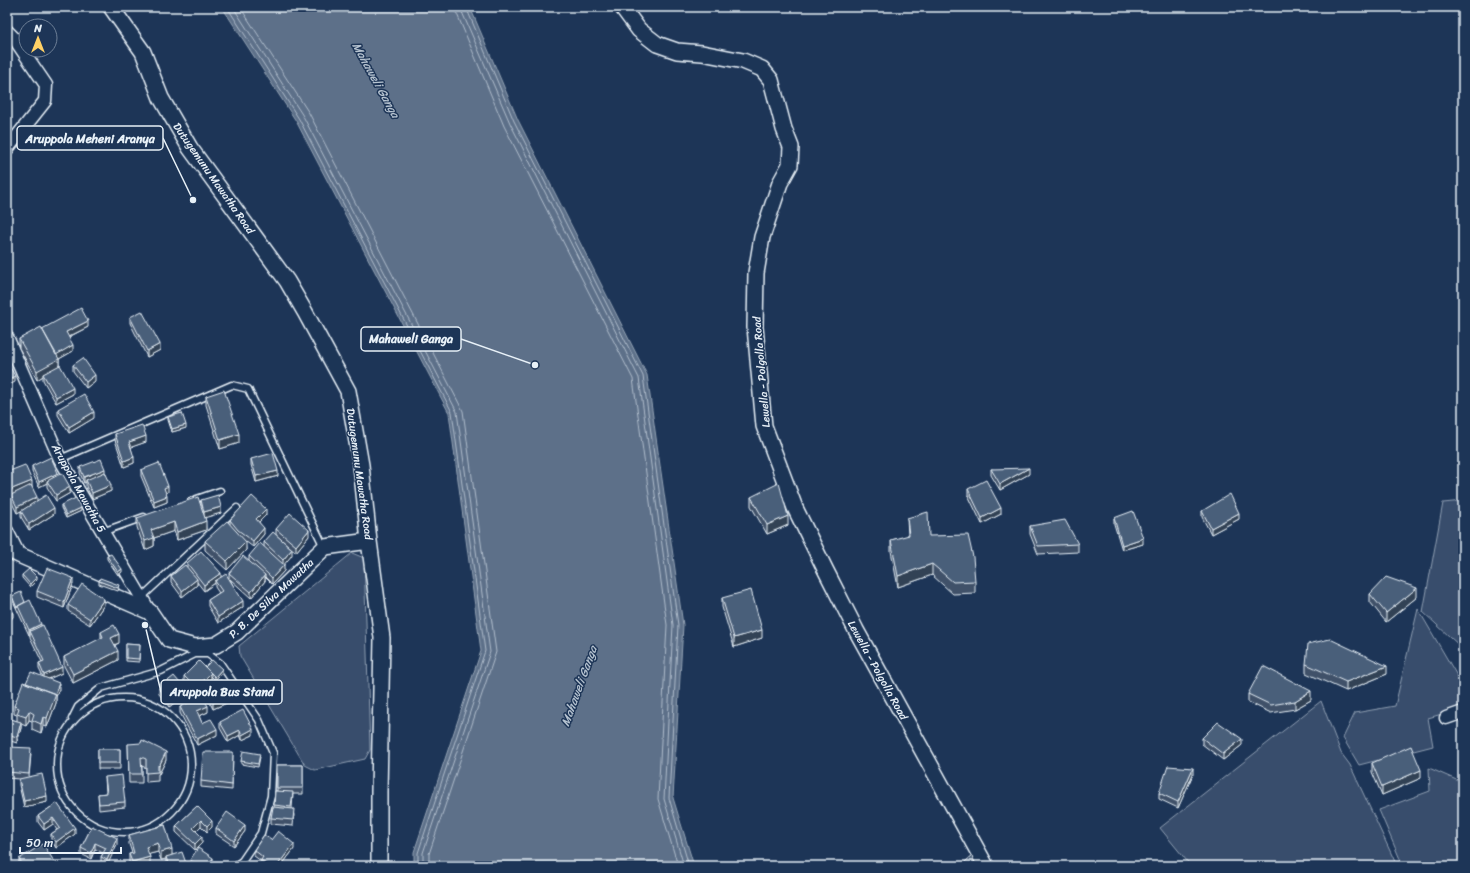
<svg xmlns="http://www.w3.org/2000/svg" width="1470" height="873" font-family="Sriracha,sans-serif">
<rect width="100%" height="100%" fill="#1d3557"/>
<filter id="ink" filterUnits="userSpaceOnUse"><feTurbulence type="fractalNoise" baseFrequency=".025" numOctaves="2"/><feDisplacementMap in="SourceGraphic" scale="8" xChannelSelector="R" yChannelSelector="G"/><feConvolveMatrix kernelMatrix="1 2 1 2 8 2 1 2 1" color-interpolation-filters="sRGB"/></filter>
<g filter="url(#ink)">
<path fill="#374d6c" stroke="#909fb2" d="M1463,501V649L1423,612L1443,503Z
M352,553L364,558L370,750L365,759L315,770L305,765L240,656L239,646Z
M1418,609L1463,686V708L1428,718L1433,746L1359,765L1343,738L1355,713L1395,706Z
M1321,701L1341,753L1350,765L1397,866H1191L1160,828Z
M1429,768L1461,782L1463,788V866H1403L1379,810L1430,791Z"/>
<path fill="#5d7089" stroke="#95a4b5" d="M222,7H470L518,120L647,375L683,625L673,798L694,866H414V852L481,651L449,413L296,121Z"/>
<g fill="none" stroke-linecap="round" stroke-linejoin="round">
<path stroke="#b0bdcc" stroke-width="1" d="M227,7L299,119L452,412L485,651L418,853V866
M233,7L303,116L457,412L490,652L423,853V866
M240,7L309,113L463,411L496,652L429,854V866
M455,7L457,14L504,126L633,379L667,625L658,799L678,866
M461,7L462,12L510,123L639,378L673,625L664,799L684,866
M466,7L514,121L643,376L678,625L669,798L689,866"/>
<defs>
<path id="service" d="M60,459L232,385L248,389L324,547
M191,501L220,491
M102,532L144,517
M142,597L237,508
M208,654L220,663L259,720L273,753L271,796L261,833L242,861L235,866
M57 765a67 67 0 1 1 134 0a67 67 0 1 1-134 0Z
M72,719L78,707L101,688L161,671L195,654H208L211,651"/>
<path id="minor" d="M7,31L14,38L46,85L45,101L7,149
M7,337L60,459L150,612
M7,531L19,555
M1446,718L1463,712"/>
<path id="tertiary" d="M111,7L143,52L161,98L190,148L287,281L305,312L348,391L361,465L369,541L382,638L379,792V866
M622,7L639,30L657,44L677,51L702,53L743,61L762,69L771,80L784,129L791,147L790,165L780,183L762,237L756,273L755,327L764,426L795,508L825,569L856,630L986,866
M7,549L19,555L150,612L169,640L195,647L216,645L237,632L325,547L369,541"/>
</defs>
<use href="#service" stroke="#e8f1f8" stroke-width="9"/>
<use href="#minor" stroke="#e8f1f8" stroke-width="15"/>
<use href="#tertiary" stroke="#e8f1f8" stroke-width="18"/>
<use href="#service" stroke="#1d3557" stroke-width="6"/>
<use href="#minor" stroke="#1d3557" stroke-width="12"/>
<use href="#tertiary" stroke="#1d3557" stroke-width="15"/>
</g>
<path fill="#3f5169" stroke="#e8f1f8" d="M130,317L160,350L147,357L130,323Z
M88,327L69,337L73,351L59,359V366L73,394L56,403L43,380V376L37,380L19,348V339L42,329Z
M73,365L95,381L86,388L73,371Z
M206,396L239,443L220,449L206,405Z
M58,409L94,418L69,433L58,415Z
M168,417L186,428L172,432L168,420Z
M115,434L146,442L131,447L134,463L124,467L115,440Z
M251,459L278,476L256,482L251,465Z
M32,466L58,474L70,493L56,501L47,487V483L39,487L32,472Z
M80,467L105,472L111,491L92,499L86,486V482L84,483L80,473Z
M991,469L1029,474L1000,490L991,475Z
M141,470L168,492L166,493L167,502L154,507L141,476Z
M7,472L32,487L37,501L54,514L29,530L21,517V511L26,508L17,513L11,501V496L7,497Z
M968,489L1001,514L982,524L968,495Z
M751,497L788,525L767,534L751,506Z
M201,500L221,513L205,517L206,530L177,540L174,531L154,538V546L145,550L137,527V518L201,506Z
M61,505L81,511L66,518L61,508Z
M1202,511L1239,519L1211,534L1202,517Z
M266,515L259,522L264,534L253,547L245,541L246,550L227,570L205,550V541L230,524V520Z
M907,518L929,536L975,581V593L953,594L932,575L898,587L891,551V540L908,536Z
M1114,518L1143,544L1122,550L1114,524Z
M1030,526L1078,544V552L1038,554L1030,534Z
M276,529L309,536L296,552L276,535Z
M264,542L292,555L283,565L284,571L272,584L265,577V581L251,598L230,579L243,607L218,623L208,606V600L219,593L215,587V583L204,591L197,582V585L182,597L171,582V576L187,567V563L221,577L229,578V573L249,561V556L264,547Z
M107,556L122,572L118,575L107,559Z
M22,575L37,580L30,587L22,578Z
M99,581L119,588L118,591L99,584Z
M73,584L64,608L37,597V591Z
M1370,594L1417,597L1386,622L1370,602Z
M12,596L25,602L41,626L62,673L48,679L59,689L56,697V703L47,727L43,726L41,733L32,729V721L29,720L26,726L21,724V728L17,743L7,740V718L17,721V715L14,714V706L26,683L43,677L39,669V663L42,662L30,637V635H29L12,599Z
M722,598L762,638L734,647L722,607Z
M68,605H104L90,625L68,611Z
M101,632L119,643L115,645L118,660L73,683L64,666V657L101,639Z
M126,644L140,645L139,662L126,661Z
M1306,664L1387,674L1346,691L1306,673Z
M205,667L222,672L215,680L211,676V679L196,694L184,681V676Z
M205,687L229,702L213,709L205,693Z
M159,688L185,695L169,707L159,694Z
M1248,694L1311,700L1295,709L1271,713L1248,702Z
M180,707L208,712L199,716L202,723L217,735L197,745L180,713Z
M220,722L253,735L242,740L240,735L228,742L220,728Z
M1202,738L1242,745L1223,760L1202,744Z
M128,744L166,760L159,774H158V781L146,782V768L142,766V783H129Z
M98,749H120V769H98Z
M233,752L232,790L201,787V781Z
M31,754L29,777L47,802L24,807L19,785V779L7,778V772Z
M260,757L258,767L241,764V761Z
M1372,763L1421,778L1382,795L1372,772Z
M277,765H303V794H293L292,808L294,815L293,826L271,824V818L274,807L275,791H277Z
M1193,774L1178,808L1159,799V793Z
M105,777L125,802V807L99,810L98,794L106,793Z
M57,803L75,834L56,848L51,840V834L57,830L53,824L44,830L38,822V816Z
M197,806L212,827L207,832L201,826L196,831L202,843L195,850L176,832V826Z
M165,825L172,855L187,866H167L166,863V859L161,860L158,852L149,854L150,866H130L129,863V854L132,853L129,844V835Z
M92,826L117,844L107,864L104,865L101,863V857L103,853L95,849L91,859L81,854V848Z
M216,828L245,831L234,846L216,834Z
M271,840L294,849L281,866H261V861L254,856V850Z
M19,859L57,866H20L19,864Z
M190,860L213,864L212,866H191Z"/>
<path fill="#334255" stroke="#e8f1f8" d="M88,321V327L66,338V332Z
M160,344V350L147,357V351Z
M73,345V351L59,359V368L43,374V376L37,380V371L55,355Z
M95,375V381L86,388V382Z
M15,376V382L7,386V380Z
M73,388V394L56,403V397Z
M94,412V418L69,433V427Z
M186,425V428L172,432V429Z
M239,434V443L220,449V440Z
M146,436V442L129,448V442Z
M134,457V463L124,467V461Z
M1029,468V474L1000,490V484Z
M105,469V475L86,480V482L84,483V477Z
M278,471V476L256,482V476Z
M58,473V478L47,481V483L39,487V482Z
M32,481V487L7,497V491Z
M111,485V491L92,499V493Z
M168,486V492L164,494V488Z
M70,487V493L56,501V495Z
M167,496V502L154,507V501Z
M37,497V503L17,513V507Z
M221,507V513L204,518V512Z
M54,508V514L29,530V524Z
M81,508V511L66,518V515Z
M1001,508V514L982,524V518Z
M266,509V515L256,525V519Z
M1239,513V519L1211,534V528Z
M788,516V525L767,534V525Z
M206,521V530L177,540V532Z
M174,522V531L154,538V546L145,550V541L151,530Z
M264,528V534L253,547V541Z
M309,530V536L296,552V546Z
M1143,538V544L1122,550V545Z
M246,542V550L227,570V561Z
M292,549V555L283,566V560Z
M932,564V575L898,587V576Z
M284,565V571L272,584V578Z
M122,569V572L118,575V572Z
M221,573V579L215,581V583L204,591V585Z
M265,575V581L251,598V592Z
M37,577V580L30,587V584Z
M73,578V584L64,608V602Z
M197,579V585L182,597V591Z
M1417,588V597L1386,622V613Z
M104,599V605L90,625V619Z
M243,601V607L218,623V617Z
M13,611V617L7,624V618Z
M41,624V630L30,631V635H29V630Z
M762,630V638L734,647V638Z
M119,634V643L111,646V638Z
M118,651V660L73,683V674Z
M1387,666V674L1346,691V682Z
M62,667V673L44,681V675Z
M222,669V672L215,680V677Z
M211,673V679L196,694V688Z
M59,683V689L56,697V703L47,727V718L54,694Z
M185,689V695L169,707V702Z
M1311,691V700L1295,709V701Z
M229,696V702L213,709V703Z
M208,706V712L197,717V711Z
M29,711V720L26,726V717Z
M43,717V726L41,733V724Z
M21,722V728L17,743V737Z
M217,729V735L197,745V739Z
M253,729V735L242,740V735Z
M240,730V735L228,742V736Z
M1242,739V745L1223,760V754Z
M166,752V760L159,774V766Z
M1193,768V774L1178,808V802Z
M1421,770V778L1382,795V787Z
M47,796V802L24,807V801Z
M53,818V824L44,830V824Z
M201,820V826L193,834V828Z
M212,821V827L207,832V826Z
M245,825V831L234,846V841Z
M75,828V834L56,848V842Z
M202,837V843L195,850V844Z
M117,838V844L107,866V860Z
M95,843V849L91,859V853Z
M158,843V852L146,855V847Z
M294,844V849L281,866H277Z
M172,849V857H166V859L161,860V852Z
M150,857V866H132V862Z
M213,858V864L212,866H208Z"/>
<path fill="#495e7a" stroke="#e8f1f8" d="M81,308L88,321L66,332L73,345L56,355L42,329Z
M142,311L160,344L147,351L130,317Z
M41,327L59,359L37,371L19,339Z
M83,358L95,375L86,382L73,365Z
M7,362L15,376L7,380Z
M60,365L73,388L56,397L43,374Z
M224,390L239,434L220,440L206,396Z
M84,394L94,412L69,427L58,409Z
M182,413L186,425L172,429L168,417Z
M142,425L146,436L129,442L134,457L124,461L115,434Z
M273,453L278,471L256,476L251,459Z
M51,457L58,473L39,482L32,466Z
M101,459L105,469L84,477L80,467Z
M159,463L168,486L164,488L167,496L154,501L141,470Z
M25,465L32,481L7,491V472Z
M1029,468L1000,484L991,469Z
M105,472L111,485L92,493L86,480Z
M62,473L70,487L56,495L47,481Z
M986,480L1001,508L982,518L968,489Z
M779,483L788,516L767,525L751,497Z
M31,485L37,497L17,507L11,495Z
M1230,494L1239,513L1211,528L1202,511Z
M46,495L54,508L29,524L21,511Z
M218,495L221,507L204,512L201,500Z
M252,496L266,509L256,519L264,528L253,541L238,530L230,520Z
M198,497L206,521L177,532L174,522L151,530L154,538L145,541L137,518Z
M76,498L81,508L66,515L61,505Z
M1133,511L1143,538L1122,545L1114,518Z
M928,512L929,536L968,535L973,557L975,581L953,582L932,564L898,576L891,540L909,535L907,518Z
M290,513L309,530L296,546L276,529Z
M1065,520L1078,544L1038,546L1030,526Z
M227,521L246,542L227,561L205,541Z
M273,532L292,549L283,560L264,542Z
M260,543L284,565L272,578L249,556Z
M201,551L221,573L204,585L187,563Z
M111,554L122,569L118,572L107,556Z
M243,556L265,575L251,592L229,573Z
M185,565L197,579L182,591L171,576Z
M47,568L73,578L64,602L37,591Z
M29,569L37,577L30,584L22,575Z
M226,574L243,601L218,617L208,600L222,591L215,581Z
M1386,577L1417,588L1386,613L1370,594Z
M100,578L119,585L118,588L99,581Z
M82,584L104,599L90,619L68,605Z
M751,590L762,630L734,638L722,598Z
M21,592L25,602L18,606L17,608L12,596Z
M30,600L41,624L29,630L18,606Z
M7,606L13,611L7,618Z
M43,625L62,667L44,675L39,663L44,661L30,631Z
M114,625L119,634L111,638L118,651L73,674L64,657L103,637L101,632Z
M1330,639L1387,666L1346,682L1306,664L1308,644Z
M126,644L140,645L139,659L126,658Z
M212,660L222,669L215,677L205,667Z
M199,661L211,673L196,688L184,676Z
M1263,666L1311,691L1295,701L1271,705L1248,694Z
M31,672L59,683L55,694L26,683Z
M174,676L185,689L169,702L159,688Z
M221,680L229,696L213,703L205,687Z
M23,682L56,694L47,718L43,717L41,724L32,720L34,714L29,711L26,717L17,714L19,708L14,706Z
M202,696L208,706L197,711L202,723L211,719L217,729L197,739L180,707Z
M243,710L253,729L242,735L240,730L228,736L220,722Z
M7,718L21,722L17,737L7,734Z
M1218,722L1242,739L1223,754L1202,738Z
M142,740L166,752L159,766L158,765V772L146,773V759L141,757L142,774H129L128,744L141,743Z
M1411,746L1421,770L1382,787L1372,763Z
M9,747L31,748L29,774L7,772Z
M98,749H120V763H98Z
M243,751L260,754L258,764L241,761Z
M203,752H233L232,785L201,781Z
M277,765H303V788H277Z
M1168,766L1193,768L1178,802L1159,793Z
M42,774L47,796L24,801L19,779Z
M122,775L125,802L99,804L98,794L107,793L105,777Z
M275,791L293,792L291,807L274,805Z
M57,803L75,828L56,842L51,834L60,828L53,818L44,824L38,816Z
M197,806L212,821L207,826L201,820L193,828L202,837L195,844L176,826Z
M273,807L294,809L293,820L271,818Z
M227,812L245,825L234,841L216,828Z
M165,825L172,849L161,852L158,843L146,847L150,857L132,862L129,854L134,853L129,835Z
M92,826L117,838L107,860L101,857L106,848L95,843L91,853L81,848Z
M278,831L294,844L277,866H269L261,860L263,857L254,850L264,835L271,840Z
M43,844L57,866H24L19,859Z
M198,848L213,858L208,866H200L190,860Z
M182,852L187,866H169L166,857Z
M972,856L976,866H960Z
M105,863L112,866H104Z"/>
</g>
<g text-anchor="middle" stroke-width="3" stroke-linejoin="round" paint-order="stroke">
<g font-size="11" fill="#e8f1f8" stroke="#1d3557">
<text transform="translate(214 178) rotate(55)" y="4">Dutugemunu Mawatha Road</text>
<text transform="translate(761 372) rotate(-95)" y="4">Lewella - Polgolla Road</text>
<text transform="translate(360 474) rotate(82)" y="4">Dutugemunu Mawatha Road</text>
<text transform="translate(79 488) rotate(61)" y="4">Aruppola Mawatha 5</text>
<text transform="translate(271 598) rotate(-43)" y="4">P. B. De Silva Mawatha</text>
<text transform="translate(878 670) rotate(61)" y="4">Lewella - Polgolla Road</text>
</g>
<g font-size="12" font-style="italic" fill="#b7c4d1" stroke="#1d3557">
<text transform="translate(376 80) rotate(61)" y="4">Mahaweli Ganga</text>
<text transform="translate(579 686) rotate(-70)" y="4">Mahaweli Ganga</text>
</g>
</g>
<path fill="none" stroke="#e8f1f8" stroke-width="1.5" d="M193 200L163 138M535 365L461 339M145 625L161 692"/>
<g fill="#e8f1f8" stroke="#1d3557" stroke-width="1.5">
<circle cx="193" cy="200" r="4"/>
<circle cx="535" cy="365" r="4"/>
<circle cx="145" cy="625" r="4"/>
</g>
<g fill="#1d3557" stroke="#e8f1f8" stroke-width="1.5">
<rect x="17" y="126" width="146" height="24" rx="4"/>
<rect x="361" y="327" width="100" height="24" rx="4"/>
<rect x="161" y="680" width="121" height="24" rx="4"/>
</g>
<g font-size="12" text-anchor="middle" font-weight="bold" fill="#e8f1f8">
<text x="90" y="143">Aruppola Meheni Aranya</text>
<text x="411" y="343">Mahaweli Ganga</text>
<text x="222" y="696">Aruppola Bus Stand</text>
</g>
<rect width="1470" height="873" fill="none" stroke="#1d3557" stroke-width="24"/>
<rect x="12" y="12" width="1446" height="849" fill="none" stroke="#e8f1f8" stroke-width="1.5" filter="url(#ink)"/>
<g transform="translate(38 38)"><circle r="19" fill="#1d3557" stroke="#6e8097"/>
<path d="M0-3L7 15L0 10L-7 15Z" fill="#ffd166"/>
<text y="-6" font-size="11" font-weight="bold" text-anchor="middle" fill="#e8f1f8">N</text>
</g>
<path d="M20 847v6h101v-6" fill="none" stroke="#e8f1f8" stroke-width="2"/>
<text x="26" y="847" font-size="12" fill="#e8f1f8" stroke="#1d3557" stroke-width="3" paint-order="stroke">50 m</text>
</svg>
